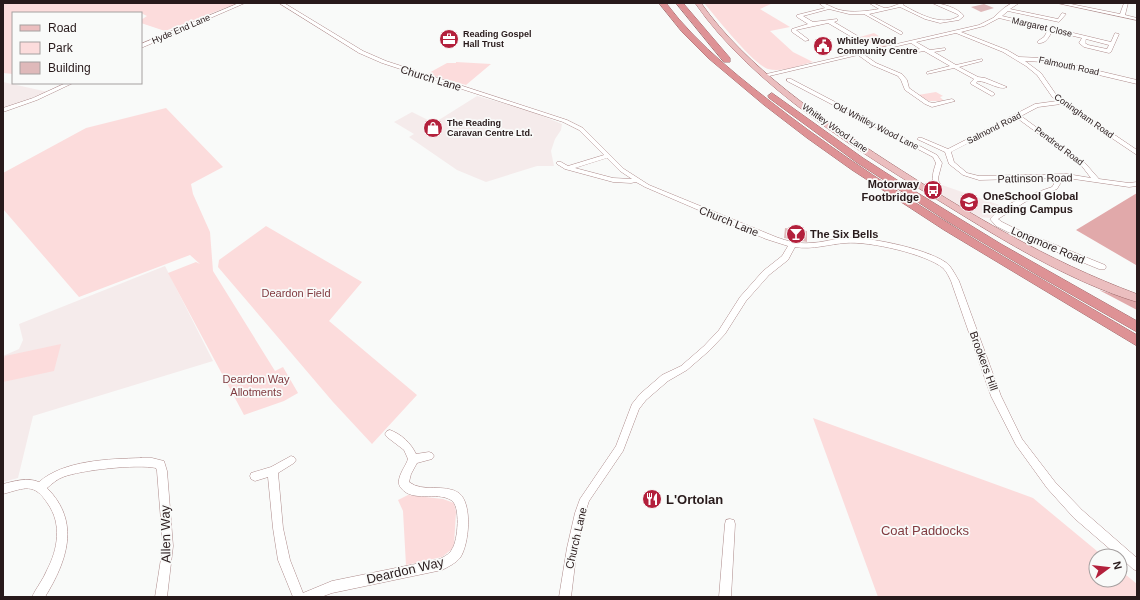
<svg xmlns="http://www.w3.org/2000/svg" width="1140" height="600" font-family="Helvetica,sans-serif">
<rect width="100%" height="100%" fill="#f9faf9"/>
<path fill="#f5ebeb" d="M3,82L48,92L3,108Z
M477,96L530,111L562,124L561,130L555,139L551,151L554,166H537L486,182L457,170L409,137L414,134L394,122L412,112L434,123Z
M942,185L1005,207L990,218L974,217L940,196Z
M165,266L213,361L33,416L18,478L3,482V356L19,349L23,340L19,324Z"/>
<path fill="#fcdcdc" d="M3,3H238L165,31L141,23V20L147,16L141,13H13V74L3,73Z
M704,3H773L760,9L790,27L770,31L793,52L813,62C800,65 781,73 768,69C753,64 716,17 704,3Z
M874,33L882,38L890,46L879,48L860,37Z
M456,62L491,64L466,85L427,74L447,63H456Z
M936,92L943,96L940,97L944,101H929L918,95Z
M166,108L223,167L191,184L193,194L210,232L213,271L275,371L283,367L298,393L284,401L244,415L168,273L196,262L200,264L190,255L79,297L3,209V173L86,128Z
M266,226L362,282L329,321L417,395L372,444L333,402L218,267L219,260Z
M61,344L54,371L3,382V361L5,356Z
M813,418L1033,498L1103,556H1096V580H1120V570L1137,584V597H878Z
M408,495L443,499L454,503L456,512L454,544L451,550L442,557L406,565L403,511L398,500Z"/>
<path fill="#e1a9aa" d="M1137,193V271L1136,265L1076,230Z
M1099,290L1137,301V310Z"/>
<path fill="#dfb9ba" d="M984,4L994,8L981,12L971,7Z
M785,228L807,231V242L784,238Z"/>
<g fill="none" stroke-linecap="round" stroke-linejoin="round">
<defs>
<path id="minor" d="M239,3H245L141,48V44Z
M279,3H284L363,51L386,61L567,120L583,128L624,169L649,185L776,237C787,241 798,244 809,243C822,243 835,238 849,238C871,237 933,250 949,265C953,270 956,276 959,281L1001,396L1022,439L1055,482L1082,510L1137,558V571L1133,569L1120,557V556H1118L1074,518L1047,488L1016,445L991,396L951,281C949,277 947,272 943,268C926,254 869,241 846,243C829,244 813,250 795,247L788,260L769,275L746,301L725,334L710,350L687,370L668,381L646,400L639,409L623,451L589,501L585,513L577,548L571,597H559L567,548L575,513L580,499L616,446L632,404L640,394L662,375L681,366L704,346L719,330L740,297L763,271L782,256L788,246L766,239L645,187L636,182L631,183L613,182L565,169L557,164V162H561L568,166L604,155L579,130L563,122L382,63L359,53ZM607,158L620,171L632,179L613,178L575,168Z
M819,3C827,3 832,8 840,10C853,13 867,11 879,9L869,3C876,3 880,7 885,8C892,8 898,3 905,3L903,5C919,14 942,27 959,16L957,14L932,3C942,3 958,8 964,16L959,20L940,23L925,19L900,7L869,14L902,32V34H900L864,14H849L829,9L803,16L813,22L837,19V21L834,22L866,41V43H862L828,23L796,30L809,40L805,41L792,32V29L808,24L797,17V15L825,8Z
M1012,3H1019L1010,9L1058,19L1062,13L1066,14L1059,22L1008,11L1002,16L1111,42L1115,33L1119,34L1111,52L1109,53L1084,47L1079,43L1082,38L1052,31C1049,37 1046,44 1038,43V41L1044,37L1048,30L999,18L984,26L961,32L1007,50L1019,57L1044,58L1137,80V84L1044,62L1025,61L1041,73L1057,96L1137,150V155L1061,104L1038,107L1021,116L1085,163L1099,179L1129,183L1137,182V186L1129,187L1067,178H1059L1060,184L1057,189L1025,202L998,219L1002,222L1014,228L1105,265L1106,267L1105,269H1099L1008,232L996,226L990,219C1005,202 1032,194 1052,187L1054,184L1052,178L979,180L963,175L949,164L945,152L917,139L918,138H922L948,149L1035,104L1057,101L1053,98L1037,75L1026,66L1003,52L956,33L916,42L930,50L945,48V50L934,52L956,65L982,59V61L959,67L978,77L985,78L1007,87C1000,91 987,81 978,81L976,83L994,93L995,94L992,96L971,84L970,83L974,79L954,68L927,74V72L950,66L924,51L902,55V53L920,49L911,43L863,54L876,63L902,74L907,80L909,88L929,102L933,103L952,99L955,101L932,107L925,104L905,90L901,80L898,76L872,65L858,55L765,77L762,75L979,25L993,18L1004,8ZM1086,39L1109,45L1107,49L1088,45L1085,43ZM1017,118L1081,165L1091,178L1067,174L979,176L967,173L954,162L951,152Z
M1057,3H1066L1120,14L1124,3H1128L1125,15L1137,18V20Z
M787,79H791L937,155L942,163L938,178L940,187L939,188H935C931,179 933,172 936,163L933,157L787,81Z
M66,83H73L37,100L3,112V108L33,98Z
M390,430C401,434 411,443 416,454L429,452L432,453L434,456L432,459L417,463L411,474L409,482C423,493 444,483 459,493C473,504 469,545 460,558C456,563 448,567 442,570L332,593L321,597H293L278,560L273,528L268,477L255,481L251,479L250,476L251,473L271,467L291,456L294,457L296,460L294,463L278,473L283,528L290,560L303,593L332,581L440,559C445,556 450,554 452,549C458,541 461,505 451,500C436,491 413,503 401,488C394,480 406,466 408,459L404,450L387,437L385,434L387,431Z
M141,458H152L164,461L167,471L173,546L167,597H155L163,546L157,471L156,468C137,464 81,470 63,477C57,479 52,484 47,488C81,522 67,561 45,597H32C36,588 43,580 47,570C58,549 62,524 48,504C34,482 25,488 3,494V484C15,481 27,477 39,482C64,460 109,459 141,458Z
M730,519L734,520L735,524L731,597H719L725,524L726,520Z"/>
<path id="major" d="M695,3H701C747,68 821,118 887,161C966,212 1048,261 1137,294V302C1071,282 1004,241 946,205C861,153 752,86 695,3Z"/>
<path id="highway" d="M659,3H666C699,47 744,81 788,115C898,198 1018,265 1137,335V346L944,230L852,170L807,138L764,105L708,58L682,32Z
M676,3H683L730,58V62H724Z
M772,93L863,158L908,187L1001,244L1137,321V332L1039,276L947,221L856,162L769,98L768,96Z"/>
</defs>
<use href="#minor" stroke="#ad8a8a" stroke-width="1"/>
<use href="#major" stroke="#9e686a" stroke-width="1"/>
<use href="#highway" stroke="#9e686a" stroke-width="1"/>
<use href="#minor" fill="#fff" fill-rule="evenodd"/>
<use href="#major" fill="#ebbebf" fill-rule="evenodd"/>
<use href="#highway" fill="#de9295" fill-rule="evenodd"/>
</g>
<defs>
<symbol id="office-disc" viewBox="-11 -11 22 22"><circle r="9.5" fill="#b3203c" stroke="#f9faf9"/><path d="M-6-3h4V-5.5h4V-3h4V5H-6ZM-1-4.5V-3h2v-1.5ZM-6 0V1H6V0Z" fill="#fff"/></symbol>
<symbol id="civic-disc" viewBox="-11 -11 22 22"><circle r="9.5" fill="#b3203c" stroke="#f9faf9"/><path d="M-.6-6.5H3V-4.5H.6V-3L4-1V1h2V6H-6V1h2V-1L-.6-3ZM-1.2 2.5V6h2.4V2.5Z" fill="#fff"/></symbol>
<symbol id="shop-disc" viewBox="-11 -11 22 22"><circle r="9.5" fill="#b3203c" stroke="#f9faf9"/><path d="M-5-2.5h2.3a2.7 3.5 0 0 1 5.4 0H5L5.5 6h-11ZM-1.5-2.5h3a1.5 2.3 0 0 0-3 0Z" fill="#fff"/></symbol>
<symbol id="bus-disc" viewBox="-11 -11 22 22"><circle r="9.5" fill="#b3203c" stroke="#f9faf9"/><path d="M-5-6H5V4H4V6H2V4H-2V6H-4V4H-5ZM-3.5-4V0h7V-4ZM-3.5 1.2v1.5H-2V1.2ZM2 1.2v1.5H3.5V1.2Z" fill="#fff"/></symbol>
<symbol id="school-disc" viewBox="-11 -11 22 22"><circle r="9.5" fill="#b3203c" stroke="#f9faf9"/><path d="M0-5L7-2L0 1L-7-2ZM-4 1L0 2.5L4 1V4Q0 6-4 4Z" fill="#fff"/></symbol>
<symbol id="bar-disc" viewBox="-11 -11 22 22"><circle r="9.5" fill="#b3203c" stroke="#f9faf9"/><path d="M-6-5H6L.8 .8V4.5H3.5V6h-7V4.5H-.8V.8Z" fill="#fff"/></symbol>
<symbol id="restaurant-disc" viewBox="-11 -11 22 22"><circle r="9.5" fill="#b3203c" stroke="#f9faf9"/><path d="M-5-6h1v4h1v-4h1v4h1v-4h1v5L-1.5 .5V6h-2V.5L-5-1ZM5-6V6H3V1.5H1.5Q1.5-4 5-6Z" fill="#fff"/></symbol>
</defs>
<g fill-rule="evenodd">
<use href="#office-disc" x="438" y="28" width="22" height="22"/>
<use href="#civic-disc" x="812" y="35" width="22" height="22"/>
<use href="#shop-disc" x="422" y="117" width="22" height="22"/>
<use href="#bus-disc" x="922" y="179" width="22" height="22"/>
<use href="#school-disc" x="958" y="191" width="22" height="22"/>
<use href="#bar-disc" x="785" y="223" width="22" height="22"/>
<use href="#restaurant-disc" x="641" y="488" width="22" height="22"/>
</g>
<g text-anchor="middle" stroke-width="3.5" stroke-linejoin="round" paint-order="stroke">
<g font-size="9" fill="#281a1b" stroke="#f9faf9">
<text transform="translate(1042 27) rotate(13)" y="3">Margaret Close</text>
<text transform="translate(181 29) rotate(-23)" y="3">Hyde End Lane</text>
<text transform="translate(1069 66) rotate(12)" y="3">Falmouth Road</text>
<text transform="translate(1084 116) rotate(35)" y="3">Coningham Road</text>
<text transform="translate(876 126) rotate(27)" y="3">Old Whitley Wood Lane</text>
<text transform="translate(835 128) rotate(35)" y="3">Whitley Wood Lane</text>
<text transform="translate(994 128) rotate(-27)" y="3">Salmond Road</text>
<text transform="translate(1059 146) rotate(37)" y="3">Pendred Road</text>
</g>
<g font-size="9" font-weight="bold" fill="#281a1b" stroke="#f9faf9" text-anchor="start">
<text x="463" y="37">Reading Gospel<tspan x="463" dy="10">Hall Trust</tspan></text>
<text x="837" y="44">Whitley Wood<tspan x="837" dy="10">Community Centre</tspan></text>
<text x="447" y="126">The Reading<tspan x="447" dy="10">Caravan Centre Ltd.</tspan></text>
</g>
<g font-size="11" fill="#281a1b" stroke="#f9faf9">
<text transform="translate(431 78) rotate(17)" y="4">Church Lane</text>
<text transform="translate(1035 178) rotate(-1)" y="4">Pattinson Road</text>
<text transform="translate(729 221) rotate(22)" y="4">Church Lane</text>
<text transform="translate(1048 245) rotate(23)" y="4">Longmore Road</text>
<text transform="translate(984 361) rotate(70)" y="4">Brookers Hill</text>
<text transform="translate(576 538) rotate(-77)" y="4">Church Lane</text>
</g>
<g font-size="11" font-weight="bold" fill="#281a1b" stroke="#f9faf9" text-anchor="start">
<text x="919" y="188" text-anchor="end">Motorway<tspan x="919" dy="13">Footbridge</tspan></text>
<text x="983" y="200">OneSchool Global<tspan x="983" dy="13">Reading Campus</tspan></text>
<text x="810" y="238">The Six Bells</text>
</g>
<g font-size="11" fill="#803b40" stroke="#f9faf9">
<text x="296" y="297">Deardon Field</text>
<text x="256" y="383">Deardon Way<tspan x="256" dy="13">Allotments</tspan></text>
</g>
<g font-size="13" font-weight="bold" fill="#281a1b" stroke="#f9faf9" text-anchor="start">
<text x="666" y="504">L'Ortolan</text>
</g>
<g font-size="13" fill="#803b40" stroke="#f9faf9">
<text x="925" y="535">Coat Paddocks</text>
</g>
<g font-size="13" fill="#281a1b" stroke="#f9faf9">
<text transform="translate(165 534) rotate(-91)" y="5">Allen Way</text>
<text transform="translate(405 570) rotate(-13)" y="5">Deardon Way</text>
</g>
</g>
<rect width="1140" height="600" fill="none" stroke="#281a1b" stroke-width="8"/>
<rect x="12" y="12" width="130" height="72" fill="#f9faf9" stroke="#a5a0a0"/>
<rect x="20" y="25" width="20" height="6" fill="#ebbebf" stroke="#a5a0a0"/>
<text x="48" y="32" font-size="12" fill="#281a1b">Road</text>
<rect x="20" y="42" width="20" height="12" fill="#fcdcdc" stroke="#a5a0a0"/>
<text x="48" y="52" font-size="12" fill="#281a1b">Park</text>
<rect x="20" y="62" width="20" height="12" fill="#dfb9ba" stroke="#a5a0a0"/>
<text x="48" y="72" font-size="12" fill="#281a1b">Building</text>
<g transform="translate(1108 568) rotate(75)"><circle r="19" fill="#f9faf9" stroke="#a5a0a0"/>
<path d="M0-3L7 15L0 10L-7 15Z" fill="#b3203c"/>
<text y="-6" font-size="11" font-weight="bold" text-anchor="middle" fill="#281a1b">N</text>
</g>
</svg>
